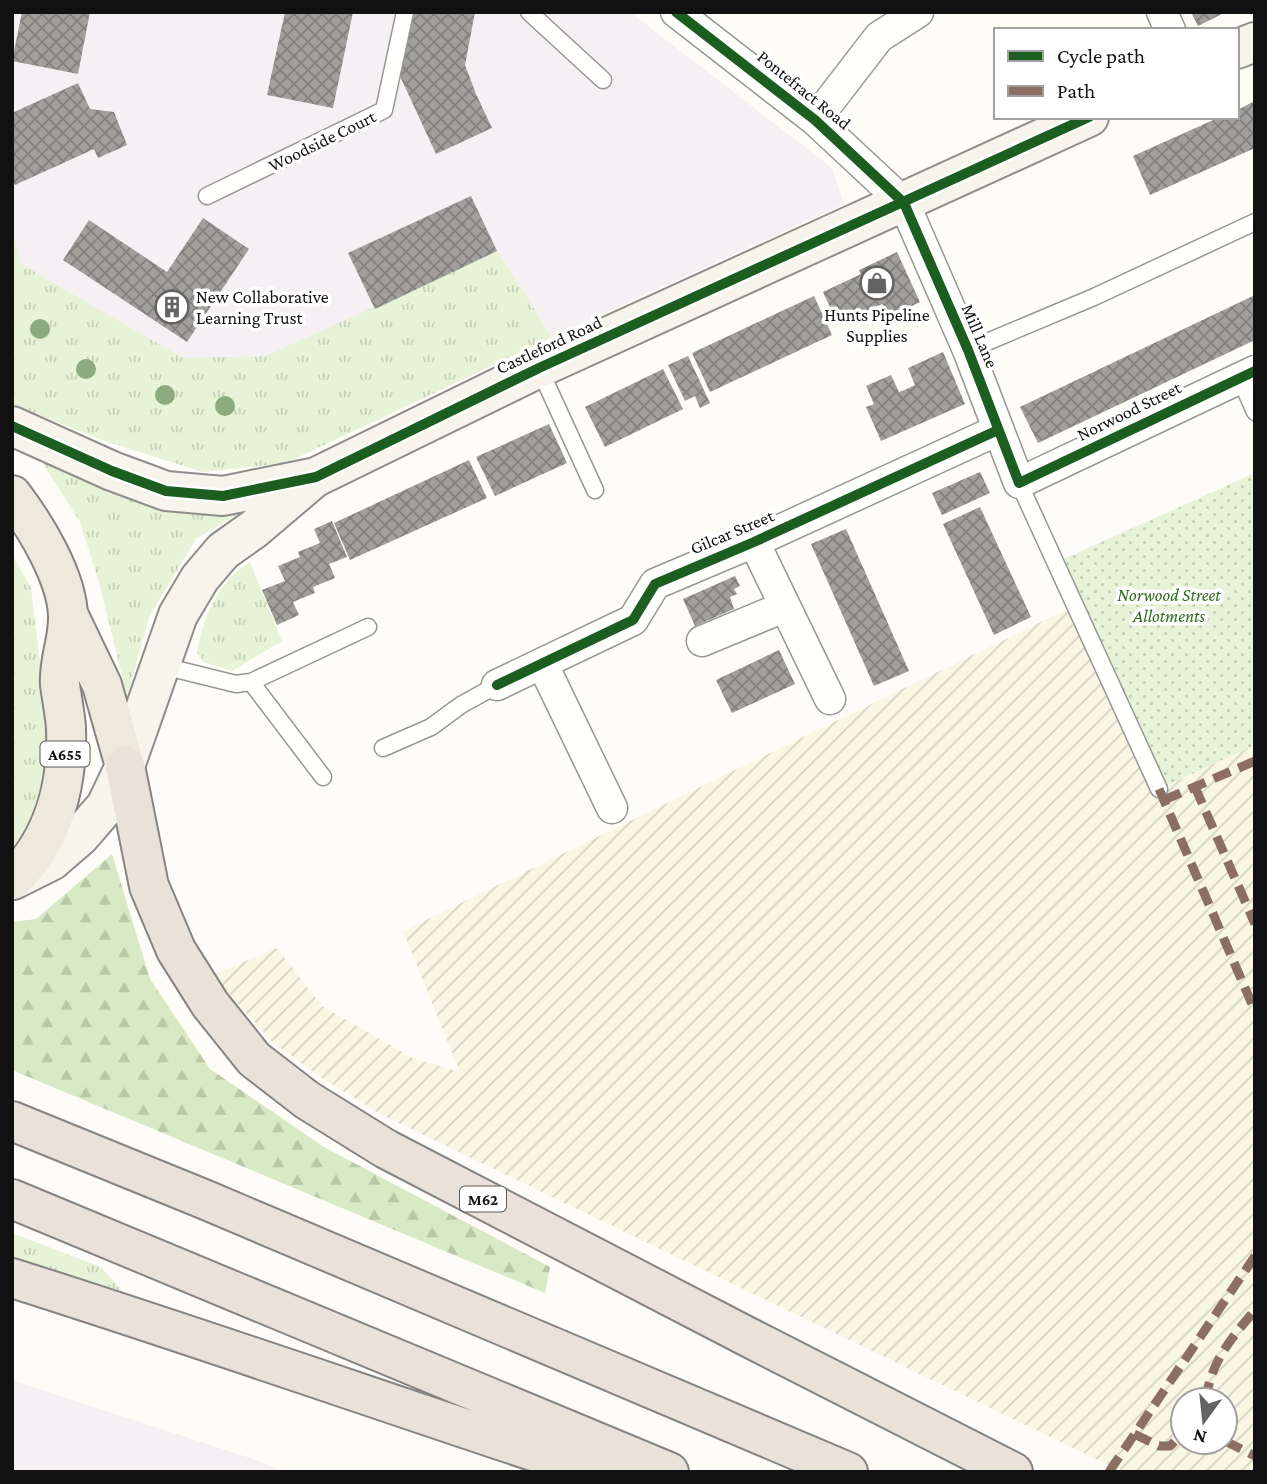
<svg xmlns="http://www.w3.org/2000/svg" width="1267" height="1484" font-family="'Crimson Pro',serif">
<defs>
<pattern id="farmland-furrows" width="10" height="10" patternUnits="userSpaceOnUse" patternTransform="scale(1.75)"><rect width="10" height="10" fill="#f9f7e4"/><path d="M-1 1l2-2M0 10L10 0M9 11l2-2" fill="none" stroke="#d4d3c3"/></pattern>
<pattern id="grass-tufts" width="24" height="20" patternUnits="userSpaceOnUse" patternTransform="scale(1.75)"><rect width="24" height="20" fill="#e7f3d7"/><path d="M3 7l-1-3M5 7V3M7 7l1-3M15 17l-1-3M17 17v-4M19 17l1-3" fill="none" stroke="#c5cfb8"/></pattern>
<pattern id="forest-firs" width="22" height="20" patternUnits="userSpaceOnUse" patternTransform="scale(1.75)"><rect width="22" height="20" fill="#d8eac5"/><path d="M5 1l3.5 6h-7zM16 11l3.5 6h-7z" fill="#b8c8a8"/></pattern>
<pattern id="garden-dots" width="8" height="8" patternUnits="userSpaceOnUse" patternTransform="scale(1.75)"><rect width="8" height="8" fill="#e7f3d7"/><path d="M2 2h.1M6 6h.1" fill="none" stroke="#c5cfb8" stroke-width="1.8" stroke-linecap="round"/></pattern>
<pattern id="building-cross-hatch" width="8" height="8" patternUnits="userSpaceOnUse" patternTransform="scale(1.75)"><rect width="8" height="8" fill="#a19f9c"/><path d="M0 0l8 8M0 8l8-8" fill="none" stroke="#82807e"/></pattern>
</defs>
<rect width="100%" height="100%" fill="#fdfcf7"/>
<path fill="#f5f0f3" d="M12,12H630L832,168L844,204L552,337L286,463L203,472L105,441L12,404Z
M12,1380L250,1458L286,1472H12Z"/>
<path fill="url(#farmland-furrows)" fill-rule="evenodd" d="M1076,605L1159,789L1255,745V1472H1123L380,1114L319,1076L271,1041L213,975L277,948L322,1006L413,1058L460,1072L403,931ZM1183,1400H1225V1442H1183Z"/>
<path fill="url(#grass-tufts)" d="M12,227L21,264L183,358L266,356L497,251L552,337L286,463L203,472L105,441L12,404Z
M41,461L157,499L240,505V513L196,539L150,615L127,696L99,582L80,522Z
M12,554L31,588L48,728L49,764L30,821L12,848Z
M250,562L282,641L232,671L204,662L197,653C203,617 218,582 250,562Z
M12,1233L101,1267L122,1291L12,1258Z"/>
<path fill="url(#forest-firs)" d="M112,854L150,979L210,1069L324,1147L550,1267L545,1293L12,1070V922L36,919Z"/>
<path fill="url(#garden-dots)" d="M1255,473V745L1159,789L1057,562Z"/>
<path fill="url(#building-cross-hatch)" d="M22,12H90L78,74L12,61Z
M285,12H353L333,108L267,95Z
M410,12H475L465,65L476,94L492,128L436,154L399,74Z
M1191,12H1226L1198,26Z
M78,83L90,109L114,112L127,145L98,158L94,149L15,185L12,180V113Z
M1255,101V148L1150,195L1133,156L1220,117H1237V110Z
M471,196L497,251L375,309L348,253Z
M203,218L249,249L187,342L63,260L89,220L167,272Z
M897,252L920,302L888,318L882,304L838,324L823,292L861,274L859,270Z
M1255,295V340L1038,443L1020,407Z
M814,296L832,335L710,392L692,353Z
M943,352L965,404L881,441L866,407L874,404L866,386L891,375L899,392L907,389L915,385L908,368Z
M688,356L710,403L700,408L695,396L685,401L668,365Z
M663,369L683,409L605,447L585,407Z
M549,424L567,463L495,496L476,457Z
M469,460L487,498L350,560L334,523Z
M980,472L990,493L942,515L932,493Z
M980,507L1031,617L994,635L943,524Z
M332,521L347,557L329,564L335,578L313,587L315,593L293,602L299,615L277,625L262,590L285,581L278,566L300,557L298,552L320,543L314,529Z
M846,529L909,671L874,686L811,544Z
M735,576L740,586L734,589L737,594L730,597L734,609L695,626L683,599Z
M779,650L795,684L732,713L716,680Z"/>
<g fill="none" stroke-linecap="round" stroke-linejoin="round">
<defs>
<path id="lane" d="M529,12L603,80
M207,196L384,110L405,12
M968,350L1094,297L1255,222
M539,368L595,490
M1240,378L1255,412
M1019,483L1159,789
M159,665L236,684L251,682L368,627
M251,682L323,777
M383,748L431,727L461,705L497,685"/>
<path id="street" d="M676,12L815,120L904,203L968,350L1019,483L1255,371
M1162,12L1170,30
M815,120L879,37L918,12
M754,542L830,699
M702,641L784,607
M543,665L612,808
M497,685L633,620L655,584L754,542L998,430"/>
<path id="secondary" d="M1237,49L1255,42
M12,426L112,471L166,491L223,496L316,477L539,368L1089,117
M13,880L51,861L80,836L106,806L125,766L178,615L200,578L223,551L254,529L314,478"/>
<path id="primary" d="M12,495C35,525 67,577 68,616C69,639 58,662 60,685C62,699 65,714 66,728C68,784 54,840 12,880
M68,614L102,685L125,766"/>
<path id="highway" d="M125,766L149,886L176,950L210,1004L254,1059L307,1100L386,1149L750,1338L1013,1472
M12,1121L206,1200L848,1472
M12,1199L669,1472
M12,1278C208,1340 401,1408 596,1472"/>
</defs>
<use href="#lane" stroke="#979795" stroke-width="19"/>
<use href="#street" stroke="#979795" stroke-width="33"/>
<use href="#secondary" stroke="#8e8d8b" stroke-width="42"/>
<use href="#primary" stroke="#858482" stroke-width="42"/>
<use href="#highway" stroke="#858482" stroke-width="42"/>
<use href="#lane" stroke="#fffffe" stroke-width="16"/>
<use href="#street" stroke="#fffffe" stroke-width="30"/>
<use href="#secondary" stroke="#f6f4eb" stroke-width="38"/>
<use href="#primary" stroke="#ede9dc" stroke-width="38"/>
<use href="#highway" stroke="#eae1d8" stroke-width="38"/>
<path stroke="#8d6e63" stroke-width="9" stroke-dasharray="18 9" stroke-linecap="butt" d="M1195,787L1255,924
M1159,789L1255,1011
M1164,800L1255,761
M1206,1400C1210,1363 1232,1337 1255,1310
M1134,1434L1159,1446H1170L1183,1433
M1225,1441L1255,1456
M1109,1472L1255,1256"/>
<defs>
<path id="cycleway" d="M676,12L815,120L904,203L968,350L1019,483L1255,371
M12,426L112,471L166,491L223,496L316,477L539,368L1089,117
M497,685L633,620L655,584L754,542L998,430"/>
</defs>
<use href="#cycleway" stroke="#fff" stroke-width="15"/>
<use href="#cycleway" stroke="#1b5e20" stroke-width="10"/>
</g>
<g fill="#8cac80">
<circle cx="40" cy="329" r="10"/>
<circle cx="86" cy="369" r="10"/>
<circle cx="165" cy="395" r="10"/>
<circle cx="225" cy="406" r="10"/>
</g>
<defs>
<symbol id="shop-ring" viewBox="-11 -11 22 22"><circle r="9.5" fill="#fff" stroke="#646362" stroke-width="1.5"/><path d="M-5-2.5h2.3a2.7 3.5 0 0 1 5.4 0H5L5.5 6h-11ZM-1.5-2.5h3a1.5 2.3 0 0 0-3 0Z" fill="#646362"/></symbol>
<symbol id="building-ring" viewBox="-11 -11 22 22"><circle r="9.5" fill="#fff" stroke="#646362" stroke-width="1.5"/><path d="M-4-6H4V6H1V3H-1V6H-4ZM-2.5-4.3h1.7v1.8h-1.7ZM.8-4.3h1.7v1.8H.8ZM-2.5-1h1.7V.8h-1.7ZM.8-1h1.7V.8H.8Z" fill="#646362"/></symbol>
</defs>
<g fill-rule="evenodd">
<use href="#shop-ring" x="858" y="264" width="38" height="38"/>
<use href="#building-ring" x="153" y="288" width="38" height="38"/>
</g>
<g text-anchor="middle" stroke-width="7" stroke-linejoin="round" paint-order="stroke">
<g fill="#fff" stroke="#585858" stroke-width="2">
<rect x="40.5" y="741.5" width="49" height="25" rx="5"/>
<rect x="460" y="1186.5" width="46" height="25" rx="5"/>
</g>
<g font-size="16" font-weight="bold" fill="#111">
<text x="65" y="760">A655</text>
<text x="483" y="1205">M62</text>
</g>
<g font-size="18" fill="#111" stroke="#fff">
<text transform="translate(804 90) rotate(39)" y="6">Pontefract Road</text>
<text transform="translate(322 141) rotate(-26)" y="6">Woodside Court</text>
<text transform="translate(980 336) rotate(67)" y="6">Mill Lane</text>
<text transform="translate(549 345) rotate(-25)" y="6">Castleford Road</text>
<text transform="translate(1129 411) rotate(-26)" y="6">Norwood Street</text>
<text transform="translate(732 532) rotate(-23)" y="6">Gilcar Street</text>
</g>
<g font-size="18" fill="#111" stroke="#fff" text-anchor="start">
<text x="196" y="303">New Collaborative<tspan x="196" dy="21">Learning Trust</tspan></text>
<text x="877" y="321" text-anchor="middle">Hunts Pipeline<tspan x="877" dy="21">Supplies</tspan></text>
</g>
<g font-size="18" font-style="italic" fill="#2f6b1f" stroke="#fff">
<text x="1169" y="601">Norwood Street<tspan x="1169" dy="21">Allotments</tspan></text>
</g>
</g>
<rect width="1267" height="1484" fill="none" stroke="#111111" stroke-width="28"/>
<rect x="994" y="28" width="245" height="91" fill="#ffffff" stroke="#a0a0a0" stroke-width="2"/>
<rect x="1008" y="51" width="35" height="10" fill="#1b5e20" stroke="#a0a0a0" stroke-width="2"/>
<text x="1057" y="63" font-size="21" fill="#111111">Cycle path</text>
<rect x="1008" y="86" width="35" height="10" fill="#8d6e63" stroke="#a0a0a0" stroke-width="2"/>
<text x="1057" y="98" font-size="21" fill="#111111">Path</text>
<g transform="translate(1204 1421) rotate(195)"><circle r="33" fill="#ffffff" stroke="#a0a0a0" stroke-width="2"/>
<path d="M0-5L12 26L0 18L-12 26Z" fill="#646362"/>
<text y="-10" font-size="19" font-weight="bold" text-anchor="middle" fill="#111111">N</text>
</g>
</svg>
